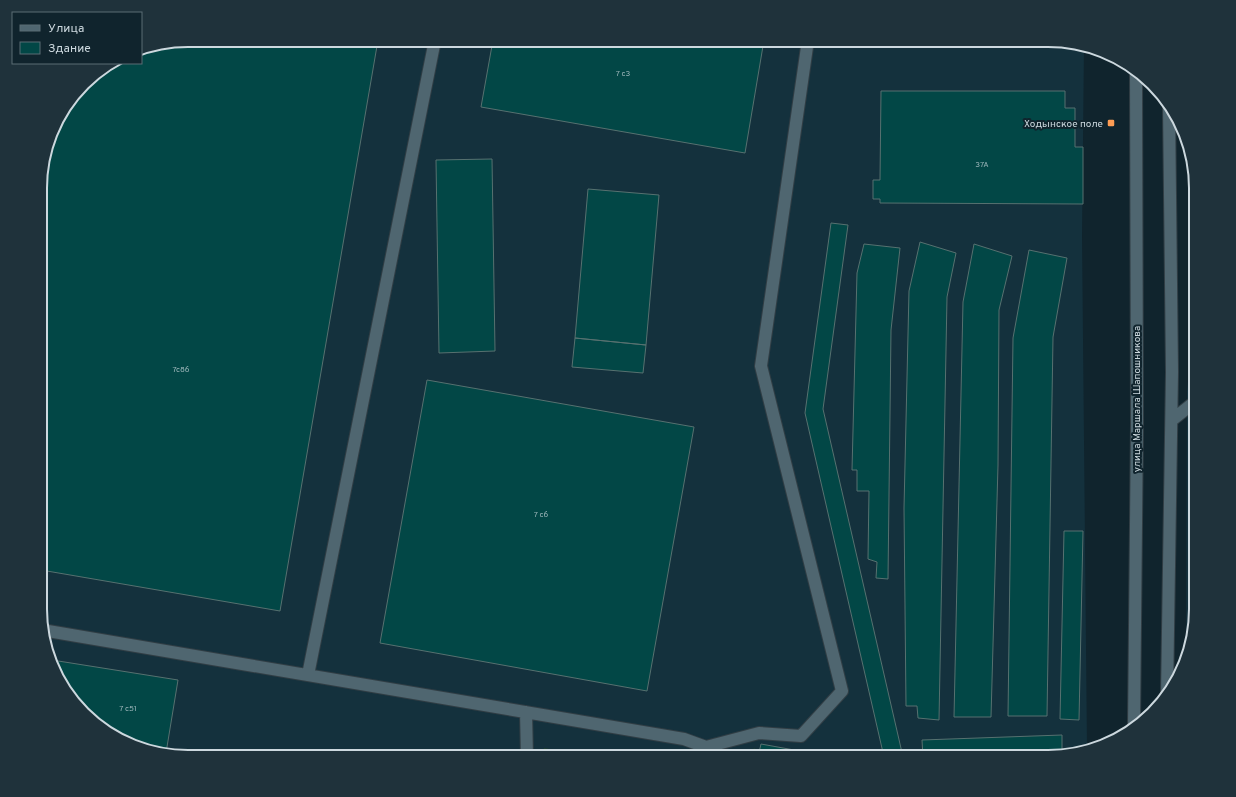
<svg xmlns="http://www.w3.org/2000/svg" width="1236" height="797" font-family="Overpass,sans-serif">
<rect width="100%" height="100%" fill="#10242d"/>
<path fill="#14313d" d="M188,40H1049L1084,45L1082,236L1087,748L1058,757H187L140,749L106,732L60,683L41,628V169L55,122L90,77L112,63H141V49Z
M1189,154L1196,178V619L1188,657L1186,662L1187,391L1192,342Z"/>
<path fill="#20412f" d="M544,748L570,753L569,757H544Z
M755,748L753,757H738Z"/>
<path fill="#024746" stroke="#577170" d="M188,40H378L280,611L41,570V169L55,122L90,77L112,63H141V49Z
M493,40H764L745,153L481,107Z
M881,91H1065V108H1075V147H1083V204L880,203V199H873V180H880Z
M492,159L495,351L439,353L436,160Z
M588,189L659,195L646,345L575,338Z
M831,223L848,225L823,409L903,757H884L805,413Z
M920,242L956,253L947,297L939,720L918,718L917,706H906L904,508L909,291Z
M864,244L900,248L891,330L888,579L876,578L877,562L868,559L869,491H857V470H852L857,273Z
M974,244L1012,256L999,310L998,465L991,717H954L963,302Z
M1029,250L1067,258L1053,337L1047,716H1008L1013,338Z
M575,338L646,345L643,373L572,367Z
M427,380L694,427L647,691L380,643Z
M1064,531H1083L1079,720L1060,719Z
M52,660L178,680L166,753L140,749L106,732L60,683Z
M1062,735V755L1004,757H923L922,740Z
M761,744L833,757H758Z"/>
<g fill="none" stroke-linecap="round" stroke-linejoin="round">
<defs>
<path id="minor" d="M1172,420L1196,401
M42,630L684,739L706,747
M308,675L435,40
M1167,696L1172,372L1169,106
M526,712L527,757
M1134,726L1137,423L1136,71
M704,757L706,747L759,733L801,736L842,691L761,366L808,40"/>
</defs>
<use href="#minor" stroke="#313e45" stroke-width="14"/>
<path stroke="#65767d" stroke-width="2.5" stroke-dasharray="1 3" stroke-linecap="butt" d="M1192,596L1196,595
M574,757L575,753L597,757"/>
<use href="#minor" stroke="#4f6670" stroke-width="12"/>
</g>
<rect fill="#fd9d54" stroke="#10242d" stroke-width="1.5" x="1107" y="119" width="8" height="8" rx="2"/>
<g text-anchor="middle" stroke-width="4" stroke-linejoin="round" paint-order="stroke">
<g font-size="8" fill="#9ab4b8">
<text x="623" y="76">7 с3</text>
<text x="982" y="167">37А</text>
<text x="181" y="372">7с86</text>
<text x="541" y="517">7 с6</text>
<text x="128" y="711">7 с51</text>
</g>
<g font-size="10" fill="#ccd8de" stroke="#10242d" text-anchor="end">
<text x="1103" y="127">Ходынское поле</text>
</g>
<g font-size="10" fill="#ccd8de" stroke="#10242d">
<text transform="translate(1136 399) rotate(-90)" y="4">улица Маршала Шапошникова</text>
</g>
</g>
<path d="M0 0H1236V797H0ZM188 47H1048A141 141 0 0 1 1189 188V609A141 141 0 0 1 1048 750H188A141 141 0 0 1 47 609V188A141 141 0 0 1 188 47Z" fill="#1f323b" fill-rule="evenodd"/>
<path fill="none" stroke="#ccd8de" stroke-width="2" d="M188 47H1048A141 141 0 0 1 1189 188V609A141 141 0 0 1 1048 750H188A141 141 0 0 1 47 609V188A141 141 0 0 1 188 47Z"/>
<rect x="12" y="12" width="130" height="52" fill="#10242d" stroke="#5b6c74"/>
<rect x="20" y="25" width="20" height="6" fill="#4f6670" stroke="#5b6c74"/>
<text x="48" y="32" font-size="12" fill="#ccd8de">Улица</text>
<rect x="20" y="42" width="20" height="12" fill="#024746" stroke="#5b6c74"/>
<text x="48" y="52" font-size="12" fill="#ccd8de">Здание</text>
</svg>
